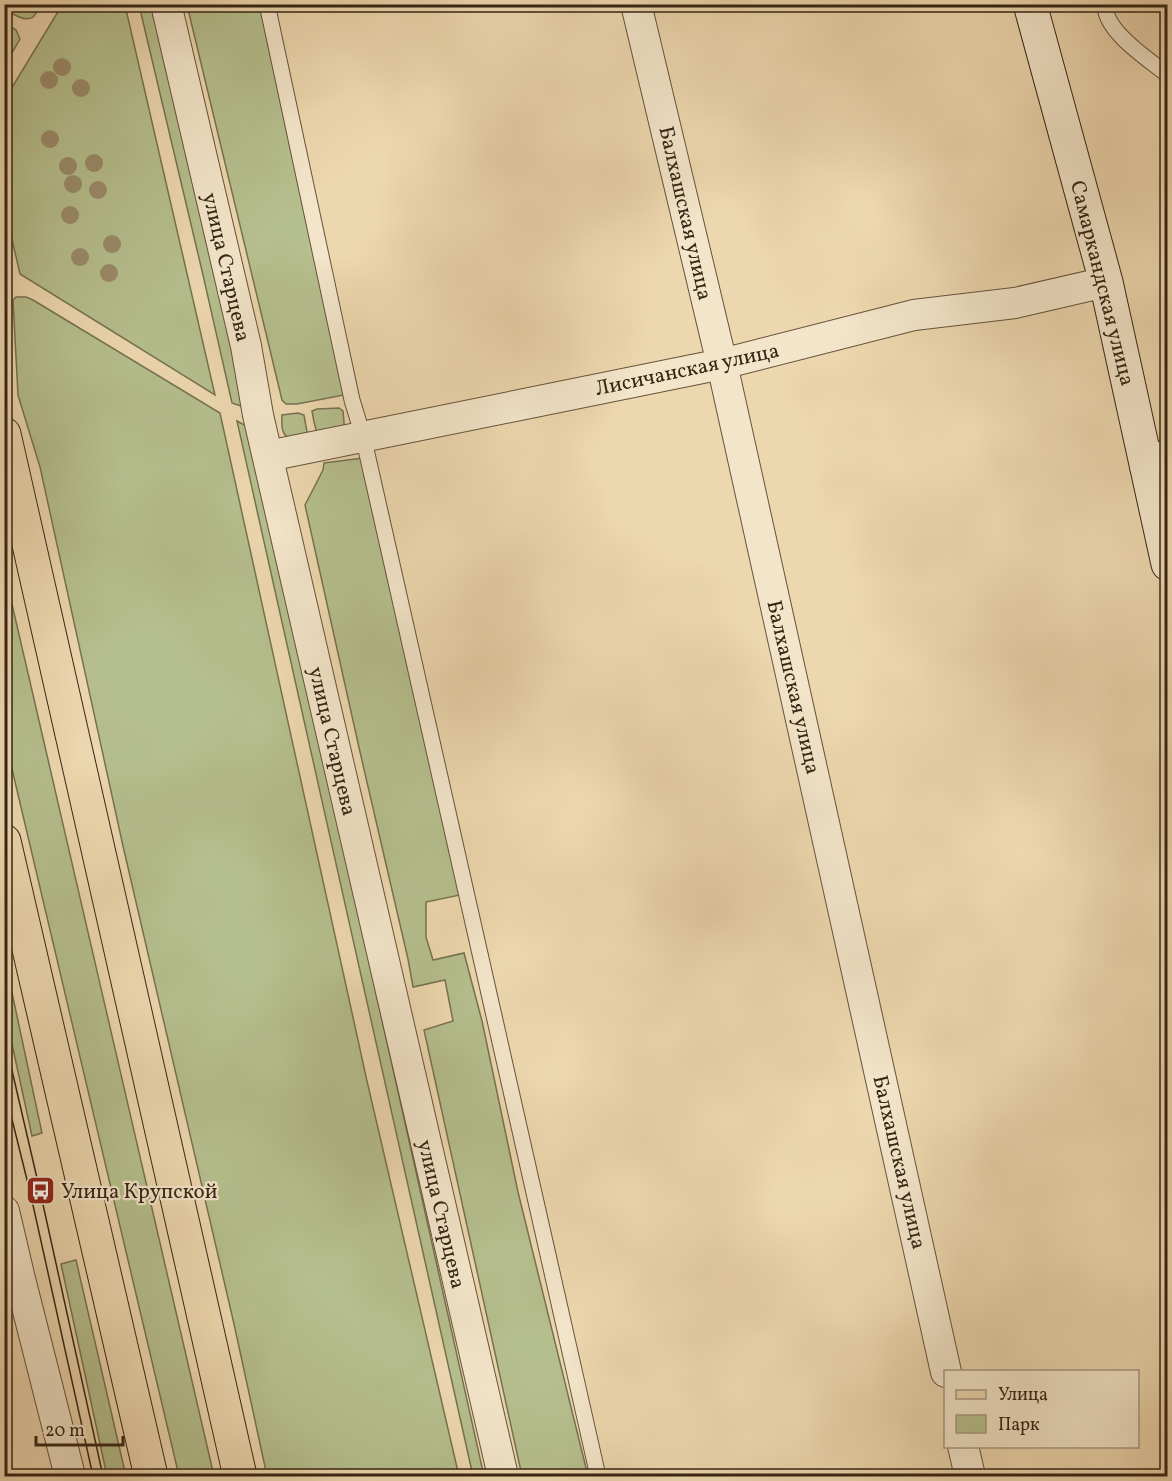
<svg xmlns="http://www.w3.org/2000/svg" width="1172" height="1481" font-family="Vollkorn,serif">
<rect width="100%" height="100%" fill="#edd7ae"/>
<filter id="stains"><feTurbulence type="fractalNoise" baseFrequency=".00333" numOctaves="4"/><feColorMatrix values="0 0 0 0 .2 0 0 0 0 .09 0 0 0 0 .02 0 0 0 .5 -.17"/></filter>
<radialGradient id="worn" r=".72"><stop offset=".6" stop-color="#630" stop-opacity="0"/><stop offset="1" stop-color="#630" stop-opacity=".3"/></radialGradient>
<path fill="#b5bf8d" stroke="#767251" stroke-width="1.5" d="M5,4H41V5C39,8 36,14 33,17C25,23 11,13 5,9Z
M62,5H125L215,395L20,274L5,209V99Z
M139,5H153L247,408L232,403L203,275Z
M187,5H260L344,395L297,404H286L282,400Z
M5,23L16,30L20,39L5,65Z
M16,297H26L33,300L220,413L367,1081L459,1476H267L234,1324L123,846L40,467L18,395L13,300Z
M339,408L343,411L345,433L318,437L314,422L312,411L317,409Z
M298,413L304,415L309,443C300,441 286,441 283,431C281,426 282,420 282,415Z
M237,421L250,428L287,595L484,1476H473Z
M363,458L460,895L426,902V937L433,960L464,953L482,1021L518,1192L588,1476H522L424,1030L453,1021L445,980L413,987L408,959L360,752L305,505L323,470L324,463Z
M5,574L214,1476H179L12,769L4,736Z
M5,960L42,1133L32,1136L5,1012Z
M76,1260L126,1476H107L61,1264Z"/>
<g fill="none" stroke-linecap="round" stroke-linejoin="round">
<defs>
<path id="lane" d="M267,4L352,400L363,436L598,1476
M1105,4C1104,31 1148,59 1168,75"/>
<path id="street" d="M166,4L246,346L258,415L503,1476
M636,4L722,364L946,1372
M268,456L722,364L914,315L1015,303L1106,282
M1145,466L1168,454
M4,1211L20,1279L70,1476
M963,1446L970,1476"/>
<path id="secondary" d="M1030,4L1106,282L1168,564"/>
<path id="primary" d="M4,434L240,1476
M4,841L151,1476"/>
</defs>
<use href="#lane" stroke="#64523b" stroke-width="17"/>
<use href="#street" stroke="#64523b" stroke-width="32"/>
<use href="#secondary" stroke="#362515" stroke-width="35"/>
<use href="#primary" stroke="#362515" stroke-width="35"/>
<use href="#lane" stroke="#f3e5ca" stroke-width="15"/>
<use href="#street" stroke="#f3e5ca" stroke-width="30"/>
<use href="#secondary" stroke="#f3e5ca" stroke-width="33"/>
<use href="#primary" stroke="#edd7ae" stroke-width="33"/>
<path stroke="#362515" stroke-width="1.5" d="M4,1036L40,1191L103,1476
M4,1087L31,1196L93,1476"/>
</g>
<g fill="#9a8b6a">
<circle cx="62" cy="67" r="9"/>
<circle cx="49" cy="80" r="9"/>
<circle cx="81" cy="88" r="9"/>
<circle cx="50" cy="139" r="9"/>
<circle cx="94" cy="163" r="9"/>
<circle cx="68" cy="166" r="9"/>
<circle cx="73" cy="184" r="9"/>
<circle cx="98" cy="190" r="9"/>
<circle cx="70" cy="215" r="9"/>
<circle cx="112" cy="244" r="9"/>
<circle cx="80" cy="257" r="9"/>
<circle cx="109" cy="273" r="9"/>
</g>
<defs>
<symbol id="bus-square" viewBox="-11 -11 22 22"><rect x="-9" y="-9" width="18" height="18" rx="4" fill="#8f2418" stroke="#f3e5ca"/><path d="M-5-6H5V4H4V6H2V4H-2V6H-4V4H-5ZM-3.5-4V0h7V-4ZM-3.5 1.2v1.5H-2V1.2ZM2 1.2v1.5H3.5V1.2Z" fill="#fff"/></symbol>
</defs>
<g fill-rule="evenodd">
<use href="#bus-square" x="24" y="1174" width="33" height="33"/>
</g>
<g text-anchor="middle" stroke-width="4.5" stroke-linejoin="round" paint-order="stroke">
<g font-size="21" fill="#362515" stroke="#f3e5ca">
<text transform="translate(686 213) rotate(77)" y="7">Балхашская улица</text>
<text transform="translate(227 267) rotate(77)" y="7">улица Старцева</text>
<text transform="translate(1103 283) rotate(76)" y="7">Самаркандская улица</text>
<text transform="translate(687 369) rotate(-12)" y="7">Лисичанская улица</text>
<text transform="translate(794 687) rotate(77)" y="7">Балхашская улица</text>
<text transform="translate(333 741) rotate(77)" y="7">улица Старцева</text>
<text transform="translate(900 1162) rotate(77)" y="7">Балхашская улица</text>
<text transform="translate(442 1214) rotate(77)" y="7">улица Старцева</text>
</g>
<g font-size="21" fill="#362515" stroke="#f3e5ca" text-anchor="start">
<text x="61" y="1198">Улица Крупской</text>
</g>
</g>
<rect width="1172" height="1481" fill="none" stroke="#edd7ae" stroke-width="24"/>
<rect x="6" y="6" width="1160" height="1469" fill="none" stroke="#362515" stroke-width="3"/>
<rect x="12" y="12" width="1148" height="1457" fill="none" stroke="#362515" stroke-width="1.5"/>
<rect x="944" y="1370" width="195" height="78" fill="#f3e5ca" stroke="#a79882" stroke-width="1.5"/>
<rect x="956" y="1390" width="30" height="9" fill="#edd7ae" stroke="#a79882" stroke-width="1.5"/>
<text x="998" y="1400" font-size="18" fill="#362515">Улица</text>
<rect x="956" y="1415" width="30" height="18" fill="#b5bf8d" stroke="#a79882" stroke-width="1.5"/>
<text x="998" y="1430" font-size="18" fill="#362515">Парк</text>
<path d="M36 1436v9h87v-9" fill="none" stroke="#362515" stroke-width="3"/>
<text x="45" y="1436" font-size="18" fill="#362515" stroke="#f3e5ca" stroke-width="4.5" paint-order="stroke">20 m</text>
<rect width="100%" height="100%" filter="url(#stains)"/>
<rect width="100%" height="100%" fill="url(#worn)"/>
</svg>
